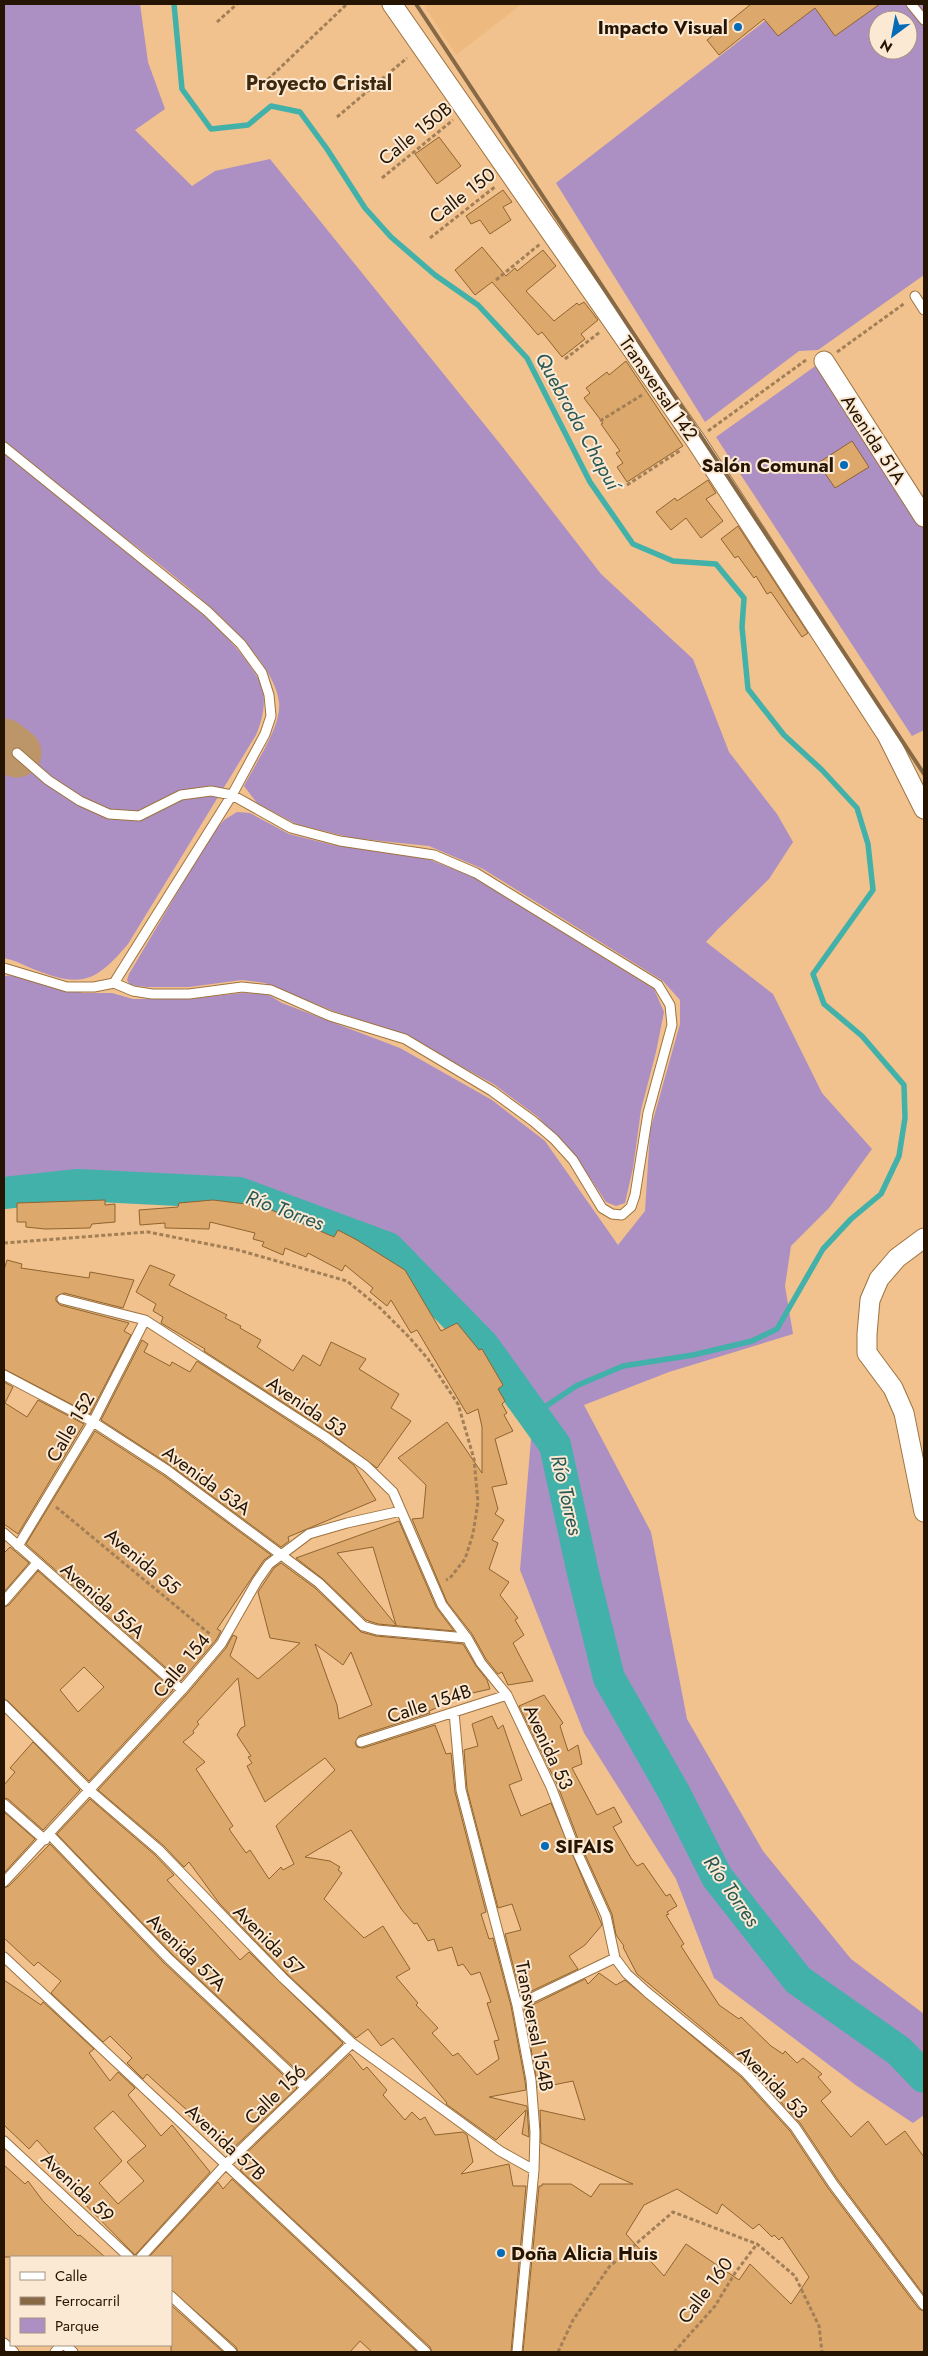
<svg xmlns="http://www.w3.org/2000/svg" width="928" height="2356" font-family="Jost,sans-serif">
<rect width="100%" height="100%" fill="#f1c28d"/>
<path fill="#edb97e" d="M423,4H522L456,55Z"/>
<path fill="#ac8fc3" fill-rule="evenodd" d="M4,4H140L148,62L165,109L135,130L192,186L215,171L270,159L501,445L601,574L693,659L729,752L777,814L793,842L769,879L717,930L706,942L773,994L822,1093L872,1149L829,1208L791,1246L785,1286L793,1334L669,1372L584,1405L651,1532L687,1719L763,1851L851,1959L924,2014V2115L913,2123L857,2086L714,1978L676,1879L584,1733L520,1570L533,1415L483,1345L388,1248L239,1193L78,1185L4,1193V976L14,975L83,993H112L133,999H189L242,993L267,994L282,1003L400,1048L492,1100L545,1141L618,1245L645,1211L650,1131L680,1024V1000L663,981L483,869L429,846L352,838L296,824L257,803L244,786C255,764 282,726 279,702C271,642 152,560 105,522C71,496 39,467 4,442Z
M787,4H924V275L818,350L799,351L705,422L556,183ZM878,20H908V50H878Z
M821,362L924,520V730L912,736L716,437Z
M4,453C45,483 83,517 122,549C166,585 232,630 259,680C268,698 263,718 256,735L128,944C95,983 81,988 33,969C24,965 14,960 4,958V768H6L26,744L25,737L4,722Z
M237,812L250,813L289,834L333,845L428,859L473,877L654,989L664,1012L656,1052L641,1110L633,1168L625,1203L616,1206L606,1202L577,1158L538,1117L495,1085L403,1034L333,1011L265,983L242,980L189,987H147L130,985L127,980L129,974L212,834L224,820Z"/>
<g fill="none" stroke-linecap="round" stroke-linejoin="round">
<path stroke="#42b1aa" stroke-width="5.5" d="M174,4L182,89L211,129L248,125L271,106L300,112L327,149L365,208L391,237L435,275L478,305L527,358L590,482L633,544L673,561L716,564L744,598L742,627L748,689L784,735L822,770L857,808L868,844L873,890L813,974L824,1004L862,1036L904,1085L905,1118L899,1156L881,1194L851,1219L823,1249L777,1329L752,1341L693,1355L623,1366L576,1386L533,1415"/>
<path stroke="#42b1aa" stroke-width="32" d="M4,1193L78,1185L239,1193L388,1248L483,1345L555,1445L583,1573L609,1678L675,1794L717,1877L798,1980L899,2051L924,2077"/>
<path stroke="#bc9669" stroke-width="49" d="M4,743L17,753"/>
</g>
<path fill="#dda86b" stroke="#8e6430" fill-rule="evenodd" d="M751,4H880L835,36L815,8L778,36L764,19L719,55L707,40Z
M439,137L461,166L437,184L415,154Z
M503,190L512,202L503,207L511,220L490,234L480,220L471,224L466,216Z
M482,247L506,276L515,268L517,271L543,250L556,266L526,291L554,321L577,303L579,305L584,302L598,320L581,334L585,339L562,357L542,332L538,335L492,282L475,295L455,270Z
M626,361L683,446L627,482L617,467L623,463L616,453L620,451L601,424L603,423L584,398L590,393L586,388L607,372L609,375Z
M852,441L869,467L835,488L818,463Z
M708,480L716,493L706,499L723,521L701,538L686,518L671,530L656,512L675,498L677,501Z
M738,526L808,633L802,637L771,592L767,594L756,576L754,578L738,556L735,558L721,539Z
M105,1200V1205L115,1204V1222L92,1224L90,1228L45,1229L26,1227V1222H17V1203Z
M213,1200L262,1206L334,1237L338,1230L357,1240L405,1270L441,1331L457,1323L479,1350L482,1349L503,1385L498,1389L505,1401L502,1404L507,1413L504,1415L513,1431L495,1439L507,1484L492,1487L498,1509L495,1514L504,1520L492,1540L498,1543L489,1569L509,1582L500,1595L518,1618L515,1620L524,1635L513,1643L533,1681L508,1685L502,1672L498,1674L486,1659L472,1634L447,1602L412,1519L423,1518L426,1485L398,1458L447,1422L482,1473V1427L478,1409L467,1414L417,1330L411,1333L391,1300L387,1306L370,1292L373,1288L345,1265L342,1271L308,1253L306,1257L285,1248L283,1255L262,1246L264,1242L253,1239L255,1233L210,1222L209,1229L165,1228V1223L140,1225L139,1210L178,1207L179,1203Z
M7,1260L22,1264L21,1268L89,1278L90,1272L134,1280L123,1308L64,1293L56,1297V1301L60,1305L129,1323L124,1331L131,1335L90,1414L4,1369V1270Z
M150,1265L175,1275L169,1285L227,1315L225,1318L241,1326L240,1328L261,1340L257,1347L293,1371L303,1355L320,1366L331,1342L366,1359L359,1369L399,1394L391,1408L411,1421L377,1468L327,1431L204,1351L205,1349L161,1323L163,1317L153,1311L156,1304L136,1292Z
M142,1340L148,1344L144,1352L170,1366L172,1362L190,1372L197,1361L320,1441L354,1465L376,1500L288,1537L289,1541L281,1547L170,1465L101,1420Z
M4,1382L13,1387L5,1403L27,1417L38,1400L84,1424L18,1534L4,1524Z
M95,1431L163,1475L271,1555L264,1560L217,1629L221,1631L216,1640L181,1681L26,1544Z
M399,1521L436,1607L454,1631L378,1624L366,1620L323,1579L296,1558ZM373,1547L396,1625L337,1553Z
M10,1547L29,1563L4,1592V1553Z
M281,1563L315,1588L361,1632L376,1636L463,1644L476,1666L487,1680L490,1689L468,1694L429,1711L430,1713L359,1736L355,1743L357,1747L363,1748L435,1725L446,1754L451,1753L455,1792L486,1912L481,1914L489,1939L493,1938L511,2006L525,2081L526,2090L489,2097L527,2106L529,2137L522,2134L526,2110L496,2140L446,2104L447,2103L393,2038L381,2046L368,2029L356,2038L287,1974L219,1903L189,1862L184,1867L163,1845L98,1790L187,1694L226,1648L233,1635L237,1637L230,1656L258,1679L300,1643L270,1638L258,1592L274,1568ZM315,1644L343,1665L351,1652L372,1705L339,1719L337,1705ZM238,1678L245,1726L241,1728L237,1735L251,1756L248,1757L252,1763L247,1766L265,1802L325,1758L335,1770L276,1826L294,1864L283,1870L281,1867L269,1879L250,1850L246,1853L229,1829L233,1826L196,1769L205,1762L183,1742L194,1733L193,1731L199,1724L197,1722ZM351,1830L402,1910L414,1924L417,1923L428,1941L434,1939L438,1951L452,1947L458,1966L463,1964L471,1975L480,1972L491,2002L487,2003L499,2040L494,2041L499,2059L477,2075L458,2053L453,2056L432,2033L438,2028L416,2005L418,2003L396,1977L410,1969L383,1926L364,1938L324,1899L342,1873L338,1870L340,1867L330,1861L305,1857Z
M38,1571L173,1690L89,1781L8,1701L4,1699V1607L9,1605ZM84,1667L104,1687L78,1712L60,1690Z
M544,1695L563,1723L560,1726L568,1751L578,1745L582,1764L572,1768L597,1815L614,1807L622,1822L613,1827L631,1858L637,1866L643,1863L666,1896L670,1894L677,1906L667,1912L669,1914L666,1915L684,1944L681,1946L719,2005L739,2019L741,2017L771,2046L783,2054L785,2051L797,2063L803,2058L822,2074L818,2077L831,2092L821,2101L851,2137L868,2121L886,2145L905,2131L924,2157V2295L838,2180L800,2123L749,2067L637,1974L623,1947L624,1946L616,1935L612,1914L578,1839L557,1784L519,1706Z
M492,1716L498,1729L503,1725L522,1780L509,1785L521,1816L551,1803L602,1925L585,1945L569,1956L578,1969L521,1996L505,1934L521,1930L512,1904L498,1908L467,1789L464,1750L478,1746L472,1724Z
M33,1742L80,1790L43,1830L8,1799L4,1798V1785L15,1772L10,1768Z
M90,1799L155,1855L174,1875L167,1880L240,1960L249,1952L343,2043L306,2079L172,1954L57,1834Z
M4,1812L35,1839L4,1873Z
M50,1844L164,1963L297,2088L228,2153L185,2112L187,2110L161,2087L147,2074L143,2079L127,2063L132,2058L110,2036L103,2042L51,1993L61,1981L38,1962L34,1966L4,1938V1888L9,1886Z
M599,1973L616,1985L625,1980L741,2077L790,2131L828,2188L919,2309L924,2311V2352H523L539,2186H542V2184H571L591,2197L600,2184H633L541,2143L540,2110L585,2120L573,2081L538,2088L524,2009L585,1979L588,1984ZM677,2189L717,2214L722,2204L753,2229L759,2224L772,2237L774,2235L779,2240L782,2237L809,2277L791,2304L750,2264L739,2280L686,2244L664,2276L626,2234L644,2205Z
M4,1980L41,2005L43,2002L94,2049L89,2053L110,2081L118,2072L135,2088L128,2095L161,2136L172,2125L210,2172L135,2255L64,2183L70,2177L37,2140L29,2149L4,2125ZM113,2111L146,2146L127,2162L144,2181L118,2204L99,2183L122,2161L94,2128Z
M350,2054L363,2070L367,2067L387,2090L383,2095L405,2120L412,2112L420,2120L425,2117L435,2135L463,2132L467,2135L473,2162L461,2174L509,2164L513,2186H526L511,2352H432L430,2347L240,2170L243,2168L237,2162Z
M4,2165L25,2184L28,2181L43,2201L78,2236L80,2235L105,2257H4Z
M232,2179L417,2352H372L360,2341L350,2352H238L236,2347L171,2290V2257H149L218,2182L223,2189Z
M171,2305L223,2352H171Z"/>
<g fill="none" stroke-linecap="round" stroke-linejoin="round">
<defs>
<path id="lane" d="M911,4L924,20
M915,296L924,310
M4,447L207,611L241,644L262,673L269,695L271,716L265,734L232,795L114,983L94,987H67L4,968
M17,753L48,780L80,801L109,814L139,816L181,795L211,791L232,795L291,828L340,841L434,855L476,873L658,985L670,1005L672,1025L648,1113L635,1195L631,1207L622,1215L612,1214L602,1208L573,1160L554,1139L533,1121L492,1091L405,1039L330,1016L271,990L242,987L189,994H152L133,991L114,983
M62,1299L145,1320L324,1436L366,1466L393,1492L442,1605L467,1638L481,1663L507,1695L551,1787L572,1841L606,1916L615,1958L627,1974L648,1993L745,2072L795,2127L833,2184L924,2305
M4,1375L93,1422L167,1470L319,1583L363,1626L377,1630L467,1638
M4,1533L182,1690
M18,1546L93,1422L145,1320
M4,1601L37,1563
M4,1705L89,1790L159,1850L283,1978L352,2043L500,2151L534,2170
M454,1712L461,1790L517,2005L531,2080L535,2132L534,2170L517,2352
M361,1742L507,1695
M4,1804L45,1840
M50,1835L168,1958L305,2087
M4,1882L182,1690L221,1644L257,1581L269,1564L309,1534L347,1523L401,1511
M4,1957L426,2352
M517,2005L615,1958
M4,2141L129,2257
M141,2257L226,2164L352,2043
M171,2296L232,2352
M4,2343L14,2352
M65,2345L73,2352
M55,2352L61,2345"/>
<path id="street" d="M392,4L696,441L887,735L924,809
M824,361L924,517
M924,1238L897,1258L879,1279L870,1300L867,1334V1353L893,1388L904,1413L924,1512"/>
</defs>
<use href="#lane" stroke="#9e7340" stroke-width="11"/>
<use href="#street" stroke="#9e7340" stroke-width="21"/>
<path stroke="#a27f57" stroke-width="3" stroke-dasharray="4 2.5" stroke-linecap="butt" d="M217,22L237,4
M263,84L347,4
M337,117L407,58
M382,178L453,120
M430,238L496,186
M496,280L540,244
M837,352L905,303
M565,359L600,332
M600,421L642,395
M708,431L806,360
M627,485L681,450
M4,1243L148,1232L238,1250L347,1281L380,1308L409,1337L428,1359L458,1404L474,1459L478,1502L473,1534L465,1559L450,1578L446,1580
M56,1507L211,1635
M558,2352L573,2320L609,2267L673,2212L757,2244L795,2276L819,2326L822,2352
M674,2352L715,2306L735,2273L757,2244"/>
<use href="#lane" stroke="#fff" stroke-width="9"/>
<use href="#street" stroke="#fff" stroke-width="19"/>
<path stroke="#886945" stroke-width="4" d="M416,4L924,774"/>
</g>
<g fill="#036bb7" stroke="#fce9d4" stroke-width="2">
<circle cx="738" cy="27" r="5"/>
<circle cx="844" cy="465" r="5"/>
<circle cx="545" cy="1846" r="5"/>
<circle cx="501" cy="2253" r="5"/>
</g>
<g text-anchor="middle" stroke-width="4" stroke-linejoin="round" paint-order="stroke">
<g font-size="19" font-weight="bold" fill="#241401" stroke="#fce9d4" text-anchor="end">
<text x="728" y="34">Impacto Visual</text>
<text x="834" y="472">Salón Comunal</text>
<text x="555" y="1853" text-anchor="start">SIFAIS</text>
<text x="511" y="2260" text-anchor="start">Doña Alicia Huis</text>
</g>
<g font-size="19" fill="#241401" stroke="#fce9d4">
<text transform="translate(415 133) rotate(-39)" y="7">Calle 150B</text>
<text transform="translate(462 195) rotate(-38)" y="7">Calle 150</text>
<text transform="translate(659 388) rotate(55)" y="7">Transversal 142</text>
<text transform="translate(874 439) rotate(57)" y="7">Avenida 51A</text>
<text transform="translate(307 1406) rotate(34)" y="7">Avenida 53</text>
<text transform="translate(70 1427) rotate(-60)" y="7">Calle 152</text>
<text transform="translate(207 1480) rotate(36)" y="7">Avenida 53A</text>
<text transform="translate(143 1561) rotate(40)" y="7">Avenida 55</text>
<text transform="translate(103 1600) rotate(41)" y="7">Avenida 55A</text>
<text transform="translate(181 1665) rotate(-50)" y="7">Calle 154</text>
<text transform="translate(429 1703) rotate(-18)" y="7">Calle 154B</text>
<text transform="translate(549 1747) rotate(65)" y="7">Avenida 53</text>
<text transform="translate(269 1940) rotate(45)" y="7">Avenida 57</text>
<text transform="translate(187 1952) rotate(44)" y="7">Avenida 57A</text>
<text transform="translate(535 2026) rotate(79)" y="7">Transversal 154B</text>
<text transform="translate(773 2082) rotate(46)" y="7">Avenida 53</text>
<text transform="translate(275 2094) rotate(-44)" y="7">Calle 156</text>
<text transform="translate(226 2142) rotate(43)" y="7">Avenida 57B</text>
<text transform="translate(78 2187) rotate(43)" y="7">Avenida 59</text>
<text transform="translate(705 2290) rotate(-53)" y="7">Calle 160</text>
</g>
<g font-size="20" font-weight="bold" fill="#3f290e" stroke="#fce9d4">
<text x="319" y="90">Proyecto Cristal</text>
</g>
<g font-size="20" font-style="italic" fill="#285754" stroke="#fce9d4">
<text transform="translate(578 421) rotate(61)" y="7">Quebrada Chapuí</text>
<text transform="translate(285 1210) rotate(20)" y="7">Río Torres</text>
<text transform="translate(567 1495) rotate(77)" y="7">Río Torres</text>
<text transform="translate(732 1891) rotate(55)" y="7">Río Torres</text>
</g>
</g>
<rect width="928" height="2356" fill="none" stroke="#241401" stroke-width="10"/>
<rect x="10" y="2256" width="162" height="90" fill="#fce9d4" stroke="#a69480"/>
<rect x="20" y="2272" width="25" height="8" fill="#ffffff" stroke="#a69480"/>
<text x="55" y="2281" font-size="15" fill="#241401">Calle</text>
<rect x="20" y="2297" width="25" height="8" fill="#886945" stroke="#a69480"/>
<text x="55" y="2306" font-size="15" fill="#241401">Ferrocarril</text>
<rect x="20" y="2318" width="25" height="15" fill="#ac8fc3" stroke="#a69480"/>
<text x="55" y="2331" font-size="15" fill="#241401">Parque</text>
<g transform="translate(893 35) rotate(212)"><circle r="24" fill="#fce9d4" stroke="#a69480"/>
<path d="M0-4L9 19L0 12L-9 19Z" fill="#036bb7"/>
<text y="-8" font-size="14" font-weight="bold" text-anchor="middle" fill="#241401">N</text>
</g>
</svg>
